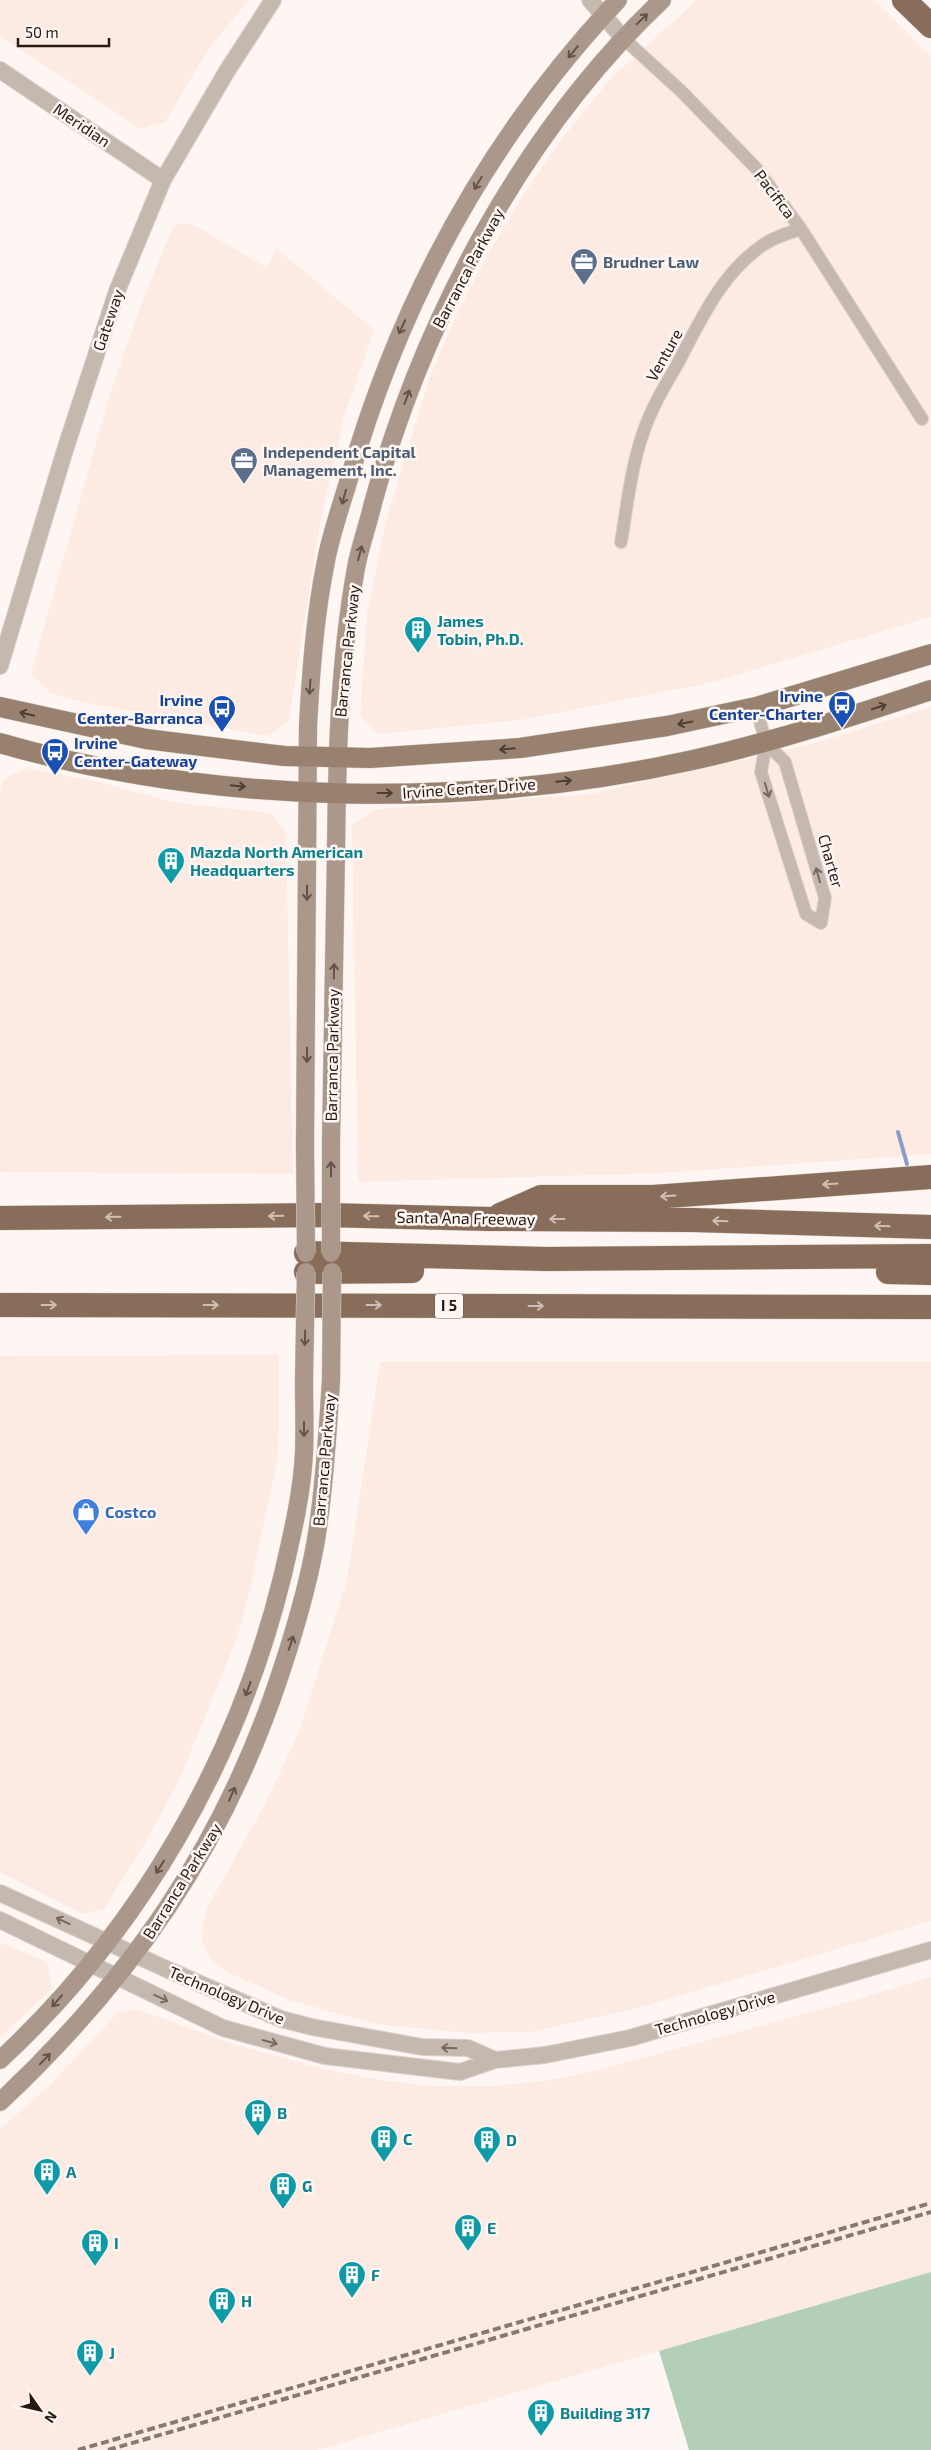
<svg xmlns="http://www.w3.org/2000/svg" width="931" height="2450" font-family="'Exo 2',sans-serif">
<rect width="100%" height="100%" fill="#fef6f3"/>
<path fill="#fdebe3" d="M0,0H249L209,48L165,122L141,129L0,36Z
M697,0H874L931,57V617L709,683L521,720L378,734L360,716L367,614L386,521L429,379L454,320L483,263L525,192L561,140L610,79Z
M179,223L192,224L267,268L276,248L374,330L344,417L319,529L289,720L268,736L96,705L50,693L31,673L110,394L141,305L173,227Z
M931,707V1154L662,1173L358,1182L352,825L376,809L590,794L812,744Z
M26,768L103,783L173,802L270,813L286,832L293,1174L0,1172V793L3,780Z
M279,1355V1422L277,1461L252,1581L237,1638L180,1778L144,1845L104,1909L82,1914L0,1872V1356Z
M380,1362H931V1921L638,2008L530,2032L466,2033L376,2024L289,2000L229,1973L211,1960L202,1942L203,1925L207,1908L264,1806L299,1732L347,1580Z
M0,1942L47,1962L52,1988L0,2038Z
M931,1977V2272L318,2450H0V2129L49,2086L117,2013L136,2009L233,2044L323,2069L382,2080L428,2086H494L550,2080L595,2071L855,2000Z"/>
<path fill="#b4cfb8" d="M931,2272V2450H689L659,2351Z"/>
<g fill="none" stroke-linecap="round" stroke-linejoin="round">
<path stroke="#8a9ec7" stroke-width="4" d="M898,1132L907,1164"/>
<defs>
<path id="minor" d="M623,38L681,91L756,168L801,229L922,419
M621,542C627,506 631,468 643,433C651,409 664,387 677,365C699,323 722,272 763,245C774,237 788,233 801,229
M756,707L766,743L761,772L806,914L821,923L825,898L785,762L766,743"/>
<path id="tertiary" d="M590,0L623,38
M0,70L163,180
M0,666L65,450L117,291L163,180L227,71L273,0
M0,1893L164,1968L281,2019L312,2027L422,2047L468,2048L495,2060
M0,1920L223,2028L325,2056L460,2072L495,2060L545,2055L630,2038L931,1950"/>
<path id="secondary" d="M331,1142C333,1045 334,948 336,852C337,757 339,662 356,568C360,546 368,525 373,503C423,320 523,131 662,0
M305,1145L308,726C311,671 315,615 326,561C331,534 341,506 349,479C401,298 489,137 618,0
M0,2060C140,1930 238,1760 283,1574C292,1535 302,1494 304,1453C305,1429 304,1404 304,1380
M0,2102C132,1978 223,1847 280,1675C296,1627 311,1577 318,1527C325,1479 328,1429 331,1380"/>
<path id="primary" d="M0,707L146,739L284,756L370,758L520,748L667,726L756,707L931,654
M0,743C218,806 472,809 693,760C774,742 852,716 931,690"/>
<path id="motorway" d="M904,0L931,26
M500,1215L541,1197H653L931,1177
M0,1218L324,1215L490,1219L692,1220L931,1227
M306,1253L545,1259L931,1256
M306,1272L412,1271
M888,1272L931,1273
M0,1305L931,1307"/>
</defs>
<use href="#minor" stroke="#dbd3cf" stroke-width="14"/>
<use href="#tertiary" stroke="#dbd3cf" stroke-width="18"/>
<use href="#secondary" stroke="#dbd3cf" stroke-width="19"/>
<use href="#primary" stroke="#dbd3cf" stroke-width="21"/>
<use href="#motorway" stroke="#dbd3cf" stroke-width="25"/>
<use href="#minor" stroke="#c5b8ae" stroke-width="12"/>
<use href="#tertiary" stroke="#c5b8ae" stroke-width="16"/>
<use href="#secondary" stroke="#ab988a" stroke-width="18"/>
<use href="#primary" stroke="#998170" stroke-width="20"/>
<use href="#motorway" stroke="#886e5a" stroke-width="24"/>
<path stroke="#847975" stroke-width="4" stroke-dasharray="8 4" stroke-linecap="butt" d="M78,2450L931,2203
M108,2450L931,2212"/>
<defs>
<path id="secondary-bridge" d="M305,1145L306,1253
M331,1253V1142
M304,1380L306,1272
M331,1380L332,1272"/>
</defs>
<use href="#secondary-bridge" stroke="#dbd3cf" stroke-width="19" stroke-linecap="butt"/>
<use href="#secondary-bridge" stroke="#ab988a" stroke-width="18"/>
</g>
<defs><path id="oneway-shaft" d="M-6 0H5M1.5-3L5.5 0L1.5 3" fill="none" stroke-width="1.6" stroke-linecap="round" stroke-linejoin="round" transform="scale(1.25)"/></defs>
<g stroke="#625249">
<use href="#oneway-shaft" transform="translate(642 19) rotate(-44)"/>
<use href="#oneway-shaft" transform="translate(573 52) rotate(130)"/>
<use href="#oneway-shaft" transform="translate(478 183) rotate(121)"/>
<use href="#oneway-shaft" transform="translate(402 327) rotate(115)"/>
<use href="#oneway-shaft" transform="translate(407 397) rotate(-70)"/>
<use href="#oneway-shaft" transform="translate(344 497) rotate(106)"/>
<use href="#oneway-shaft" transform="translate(360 553) rotate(-75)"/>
<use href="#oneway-shaft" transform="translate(310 687) rotate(94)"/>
<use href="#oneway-shaft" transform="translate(307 893) rotate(90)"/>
<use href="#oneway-shaft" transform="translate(334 971) rotate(-89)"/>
<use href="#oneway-shaft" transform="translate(307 1055) rotate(90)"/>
<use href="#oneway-shaft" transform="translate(331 1169) rotate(-90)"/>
<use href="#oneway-shaft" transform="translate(305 1338) rotate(91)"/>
<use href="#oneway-shaft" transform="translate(304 1429) rotate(90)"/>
<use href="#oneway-shaft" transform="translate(291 1643) rotate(-71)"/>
<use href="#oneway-shaft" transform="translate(248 1689) rotate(110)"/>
<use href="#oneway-shaft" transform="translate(232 1794) rotate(-66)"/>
<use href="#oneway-shaft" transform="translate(160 1867) rotate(122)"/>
<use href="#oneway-shaft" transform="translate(57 2001) rotate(131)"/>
<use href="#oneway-shaft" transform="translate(45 2059) rotate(-46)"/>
</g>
<g stroke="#4e3d34">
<use href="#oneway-shaft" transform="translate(879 707) rotate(-18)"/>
<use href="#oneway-shaft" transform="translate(27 714) rotate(-166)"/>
<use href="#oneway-shaft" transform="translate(685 723) rotate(168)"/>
<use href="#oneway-shaft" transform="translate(507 749) rotate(175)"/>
<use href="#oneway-shaft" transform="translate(564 781) rotate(-6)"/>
<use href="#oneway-shaft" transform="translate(238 786) rotate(6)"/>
<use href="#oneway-shaft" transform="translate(385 793)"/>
</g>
<g stroke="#766861">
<use href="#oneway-shaft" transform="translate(767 790) rotate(73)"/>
<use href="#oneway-shaft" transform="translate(818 875) rotate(-106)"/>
<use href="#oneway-shaft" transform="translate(63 1921) rotate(-155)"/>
<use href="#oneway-shaft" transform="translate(161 1998) rotate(25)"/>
<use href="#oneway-shaft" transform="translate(270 2042) rotate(16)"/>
<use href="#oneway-shaft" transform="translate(449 2048) rotate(-178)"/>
</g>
<g stroke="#cfc0b6">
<use href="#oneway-shaft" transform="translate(830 1184) rotate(176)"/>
<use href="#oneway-shaft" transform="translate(668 1196) rotate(176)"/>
<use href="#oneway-shaft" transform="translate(276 1216) rotate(179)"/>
<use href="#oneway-shaft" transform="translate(371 1216) rotate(-179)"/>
<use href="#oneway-shaft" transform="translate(113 1217) rotate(179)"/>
<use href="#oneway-shaft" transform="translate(557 1219) rotate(-180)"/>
<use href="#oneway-shaft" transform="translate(720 1221) rotate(-178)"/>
<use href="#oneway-shaft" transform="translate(882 1226) rotate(-178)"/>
<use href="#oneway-shaft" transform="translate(49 1305)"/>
<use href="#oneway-shaft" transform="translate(211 1305)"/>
<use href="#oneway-shaft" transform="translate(374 1305)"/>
<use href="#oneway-shaft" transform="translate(536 1306)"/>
</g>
<defs>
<symbol id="office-pin" viewBox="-11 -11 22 30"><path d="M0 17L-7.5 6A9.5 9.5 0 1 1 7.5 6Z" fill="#5c6f8a" stroke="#fef6f3"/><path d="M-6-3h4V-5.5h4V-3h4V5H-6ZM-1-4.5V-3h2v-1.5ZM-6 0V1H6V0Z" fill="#fff"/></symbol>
<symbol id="building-pin" viewBox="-11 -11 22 30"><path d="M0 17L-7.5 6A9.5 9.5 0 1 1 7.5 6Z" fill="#0f9aa8" stroke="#fef6f3"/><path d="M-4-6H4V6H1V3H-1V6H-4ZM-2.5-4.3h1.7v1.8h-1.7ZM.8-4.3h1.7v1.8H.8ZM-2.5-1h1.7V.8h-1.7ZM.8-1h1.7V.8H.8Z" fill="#fff"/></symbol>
<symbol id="bus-pin" viewBox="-11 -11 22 30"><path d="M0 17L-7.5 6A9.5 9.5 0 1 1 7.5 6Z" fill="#1a4fb4" stroke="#fef6f3"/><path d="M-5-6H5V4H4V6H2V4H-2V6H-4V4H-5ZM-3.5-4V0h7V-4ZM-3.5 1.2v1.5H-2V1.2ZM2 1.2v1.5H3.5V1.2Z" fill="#fff"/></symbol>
<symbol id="shop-pin" viewBox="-11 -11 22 30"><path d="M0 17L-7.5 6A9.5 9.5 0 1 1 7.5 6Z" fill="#3f7fe0" stroke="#fef6f3"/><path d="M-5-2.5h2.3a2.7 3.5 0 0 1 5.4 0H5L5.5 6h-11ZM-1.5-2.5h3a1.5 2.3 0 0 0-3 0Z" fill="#fff"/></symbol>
</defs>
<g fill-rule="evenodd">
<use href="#office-pin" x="568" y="246" width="32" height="43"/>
<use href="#office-pin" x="228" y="445" width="32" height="43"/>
<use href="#building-pin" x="402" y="614" width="32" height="43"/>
<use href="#bus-pin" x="826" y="689" width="32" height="43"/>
<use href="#bus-pin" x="206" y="693" width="32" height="43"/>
<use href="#bus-pin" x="39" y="736" width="32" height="43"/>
<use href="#building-pin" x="155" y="845" width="32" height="43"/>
<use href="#shop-pin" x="70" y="1496" width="32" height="43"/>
<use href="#building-pin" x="242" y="2097" width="32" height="43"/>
<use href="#building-pin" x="368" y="2123" width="32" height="43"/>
<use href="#building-pin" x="471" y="2124" width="32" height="43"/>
<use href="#building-pin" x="31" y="2156" width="32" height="43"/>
<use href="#building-pin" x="267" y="2170" width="32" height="43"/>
<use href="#building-pin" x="452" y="2212" width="32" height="43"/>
<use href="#building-pin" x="79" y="2227" width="32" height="43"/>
<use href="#building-pin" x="336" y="2259" width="32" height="43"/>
<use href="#building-pin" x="206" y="2285" width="32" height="43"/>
<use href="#building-pin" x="74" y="2337" width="32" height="43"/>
<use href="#building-pin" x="525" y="2397" width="32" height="43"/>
</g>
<g text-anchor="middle" stroke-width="5" stroke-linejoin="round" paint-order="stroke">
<rect fill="#fef6f3" stroke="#675b57" stroke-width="1" x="435" y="1293.5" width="28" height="25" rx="4"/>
<g font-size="15" font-weight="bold" fill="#261914">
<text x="449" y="1311">I 5</text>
</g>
<g font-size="16" fill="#261914" stroke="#fef6f3">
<text transform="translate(82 125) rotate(34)" y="6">Meridian</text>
<text transform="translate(775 194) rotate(53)" y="6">Pacifica</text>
<text transform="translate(468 268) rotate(-62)" y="6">Barranca Parkway</text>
<text transform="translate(108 320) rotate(-71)" y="6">Gateway</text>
<text transform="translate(664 355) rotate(-61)" y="6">Venture</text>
<text transform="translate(347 651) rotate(-84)" y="6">Barranca Parkway</text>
<text transform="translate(469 788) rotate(-4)" y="6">Irvine Center Drive</text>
<text transform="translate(831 861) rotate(74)" y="6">Charter</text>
<text transform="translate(332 1055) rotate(-89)" y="6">Barranca Parkway</text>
<text transform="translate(466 1218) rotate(1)" y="6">Santa Ana Freeway</text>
<text transform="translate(324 1460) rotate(-85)" y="6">Barranca Parkway</text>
<text transform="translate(182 1881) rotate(-58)" y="6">Barranca Parkway</text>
<text transform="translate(227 1995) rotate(23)" y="6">Technology Drive</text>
<text transform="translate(715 2013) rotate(-16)" y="6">Technology Drive</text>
</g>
<g font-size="16" font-weight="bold" fill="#4e5e75" stroke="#fef6f3" text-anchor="start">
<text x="603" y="268">Brudner Law</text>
<text x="263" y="458">Independent Capital<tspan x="263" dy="18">Management, Inc.</tspan></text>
</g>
<g font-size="16" font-weight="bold" fill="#0d838f" stroke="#fef6f3" text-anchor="start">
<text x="437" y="627">James<tspan x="437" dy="18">Tobin, Ph.D.</tspan></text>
<text x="190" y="858">Mazda North American<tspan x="190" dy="18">Headquarters</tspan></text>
<text x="277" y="2119">B</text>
<text x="403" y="2145">C</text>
<text x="506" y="2146">D</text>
<text x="66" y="2178">A</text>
<text x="302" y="2192">G</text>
<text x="487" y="2234">E</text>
<text x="114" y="2249">I</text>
<text x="371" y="2281">F</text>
<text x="241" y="2307">H</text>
<text x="109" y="2359">J</text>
<text x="560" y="2419">Building 317</text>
</g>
<g font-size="16" font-weight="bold" fill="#164399" stroke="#fef6f3" text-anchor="end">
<text x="823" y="702">Irvine<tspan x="823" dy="18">Center-Charter</tspan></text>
<text x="203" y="706">Irvine<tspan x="203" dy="18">Center-Barranca</tspan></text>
<text x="74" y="749" text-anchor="start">Irvine<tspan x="74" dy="18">Center-Gateway</tspan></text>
</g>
<g font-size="16" font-weight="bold" fill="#366cbe" stroke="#fef6f3" text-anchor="start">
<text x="105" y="1518">Costco</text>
</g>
</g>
<g transform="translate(40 2410) rotate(124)" stroke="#fef6f3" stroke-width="4" paint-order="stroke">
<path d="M0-4L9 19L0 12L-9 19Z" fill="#261914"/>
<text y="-8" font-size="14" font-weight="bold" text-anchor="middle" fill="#261914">N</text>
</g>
<path d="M18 38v8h91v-8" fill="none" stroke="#261914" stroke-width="2.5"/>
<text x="25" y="38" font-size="15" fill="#261914" stroke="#fef6f3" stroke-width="4" paint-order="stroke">50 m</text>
</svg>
